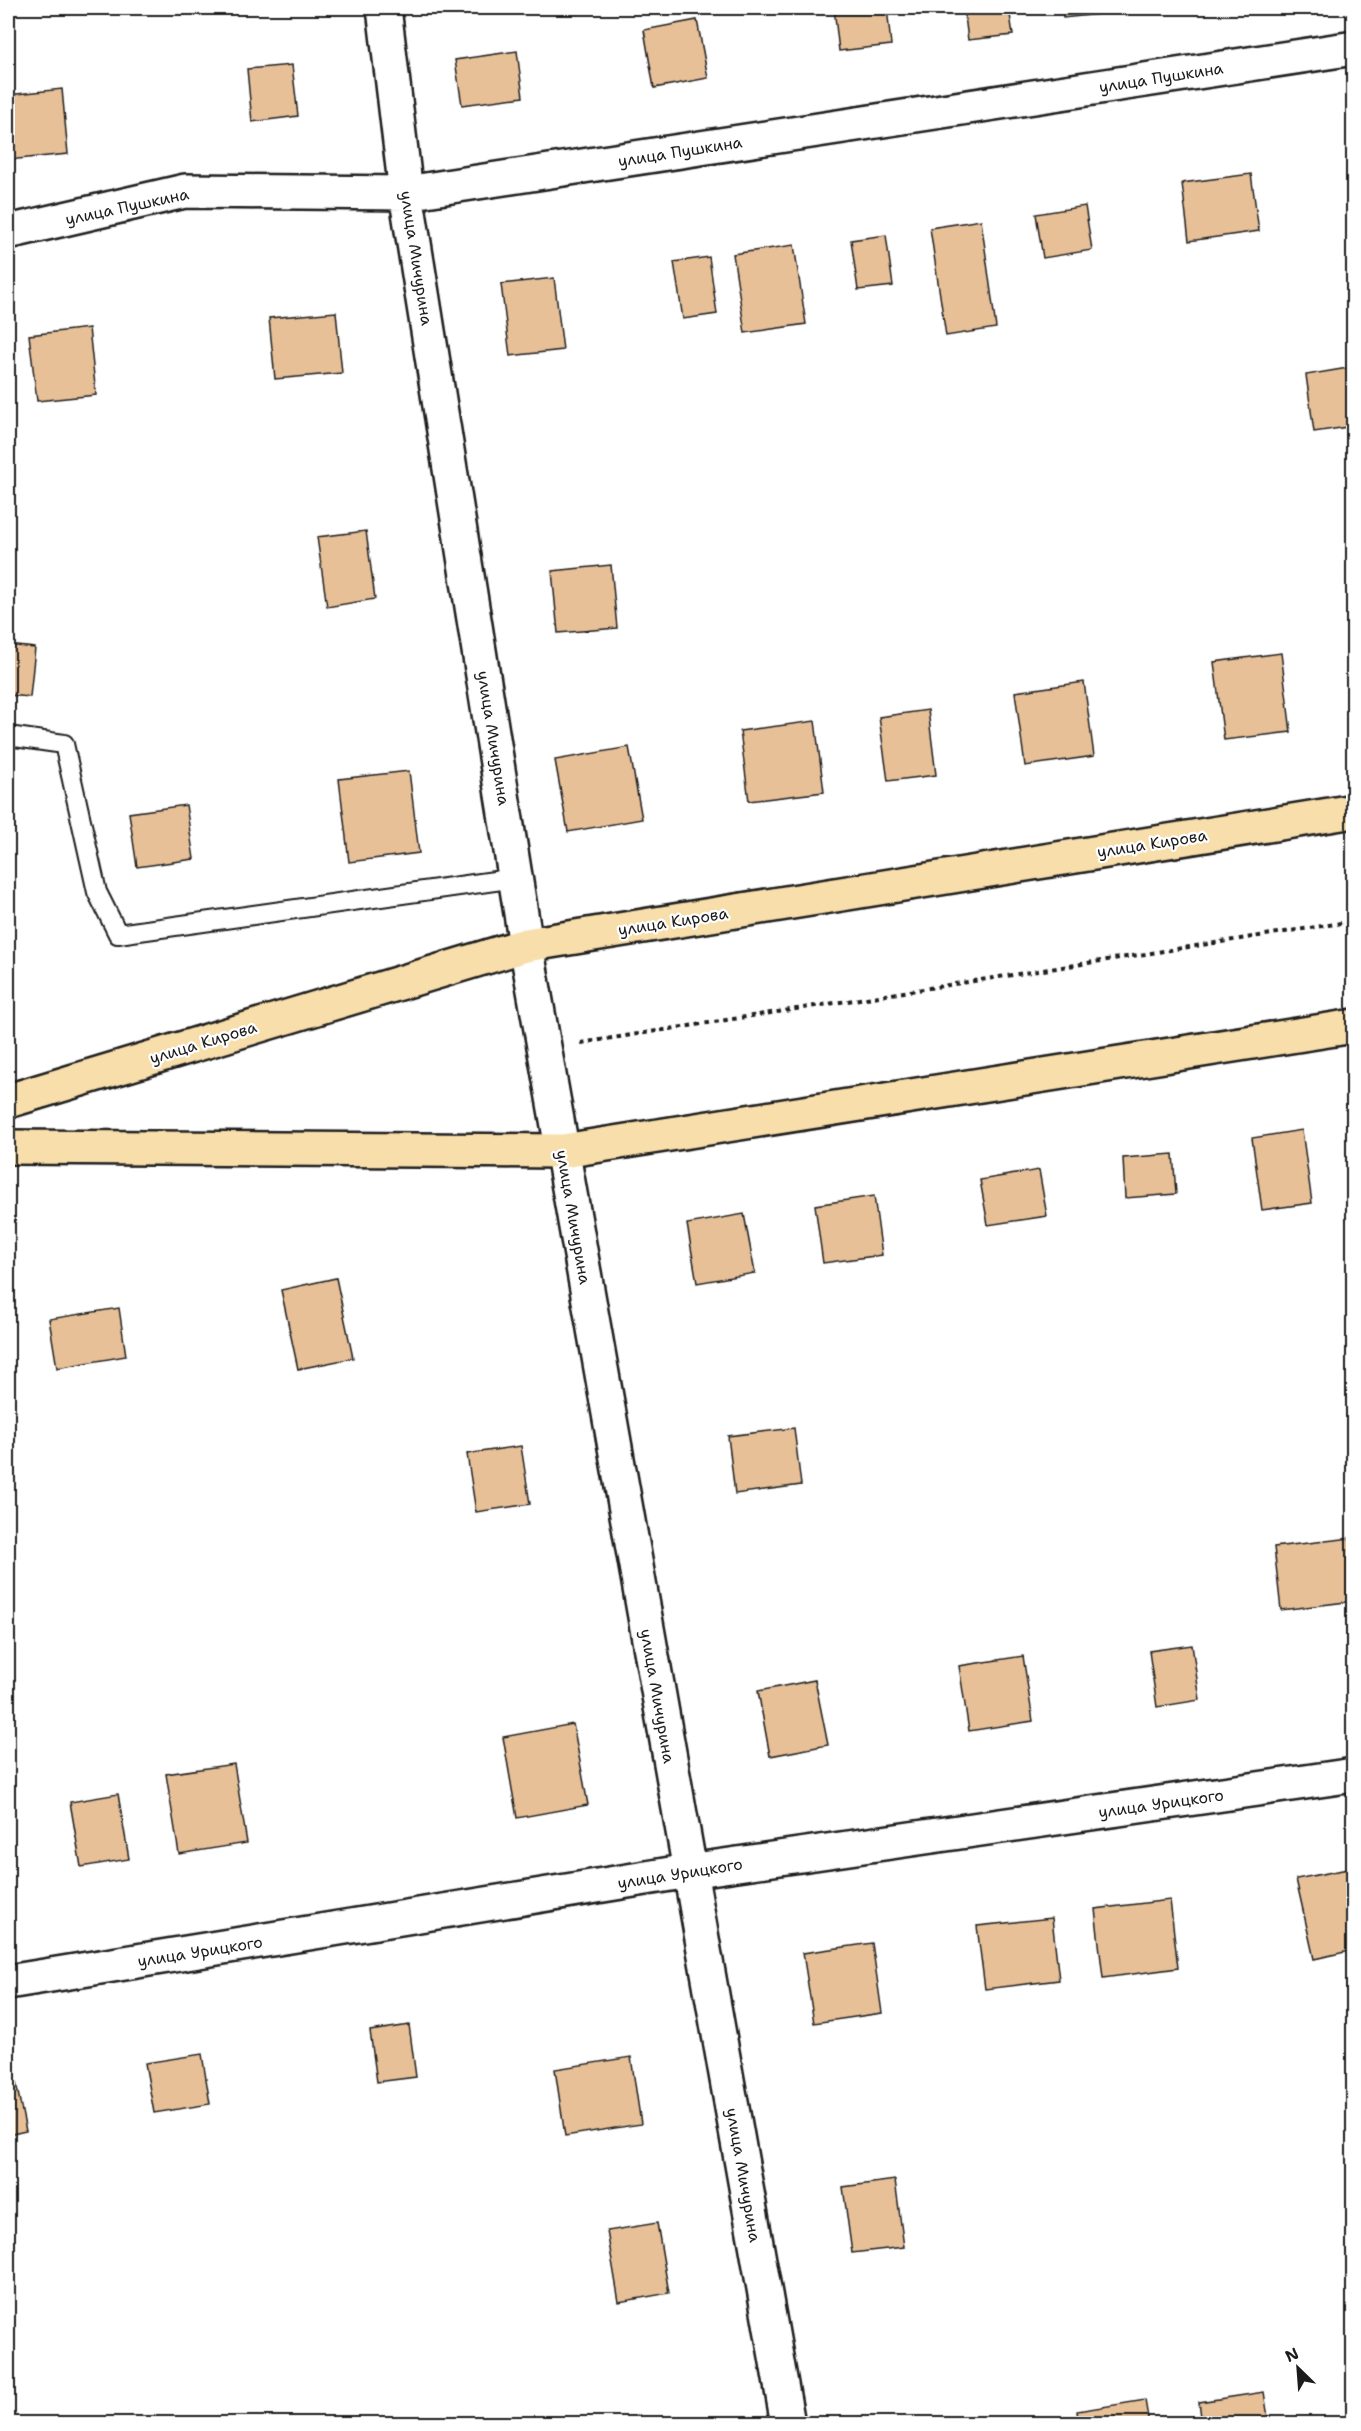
<svg xmlns="http://www.w3.org/2000/svg" width="1361" height="2431" font-family="'Shantell Sans',sans-serif">
<rect width="100%" height="100%" fill="#fff"/>
<filter id="ink" filterUnits="userSpaceOnUse"><feTurbulence type="fractalNoise" baseFrequency=".0167" numOctaves="2"/><feDisplacementMap in="SourceGraphic" scale="12" xChannelSelector="R" yChannelSelector="G"/><feConvolveMatrix kernelMatrix="1 2 1 2 8 2 1 2 1" color-interpolation-filters="sRGB"/></filter>
<g filter="url(#ink)">
<path fill="#e7c098" stroke="#1c1c1c" stroke-width="1.5" d="M834,8H887L891,45L839,51Z
M964,8H1009L1013,35L968,40Z
M1062,8H1100V14L1063,18Z
M697,20L708,78L654,88L644,30Z
M517,51L523,97L462,105L455,60Z
M292,65L298,116L252,122L247,69Z
M62,89L68,154L8,160V95Z
M1251,174L1259,231L1189,241L1182,183Z
M1085,206L1092,250L1043,258L1036,214Z
M981,220L996,328L946,336L930,228Z
M886,235L893,286L858,290L851,240Z
M794,245L806,324L745,333L733,254Z
M709,257L717,314L683,319L674,262Z
M554,278L563,350L510,356L501,284Z
M336,312L342,373L275,379L269,318Z
M89,328L96,395L37,401L29,335Z
M1354,367V426L1314,432L1306,375Z
M366,531L375,599L327,607L317,537Z
M611,565L617,628L558,633L552,571Z
M8,645L35,648L30,697L8,695Z
M1281,653L1291,732L1224,740L1214,662Z
M1084,682L1094,756L1025,766L1015,692Z
M928,710L936,775L888,781L879,717Z
M815,721L824,792L749,801L740,731Z
M629,747L642,819L568,832L555,760Z
M409,771L419,853L349,862L339,779Z
M186,805L194,859L137,867L129,813Z
M1302,1130L1312,1203L1262,1210L1252,1138Z
M1173,1154L1176,1194L1125,1198L1123,1158Z
M1039,1170L1047,1216L988,1225L980,1180Z
M874,1196L882,1255L823,1263L815,1205Z
M744,1214L755,1273L697,1283L687,1224Z
M336,1278L353,1358L298,1369L281,1290Z
M119,1308L126,1356L57,1368L49,1319Z
M794,1428L801,1485L735,1494L728,1436Z
M521,1446L530,1504L476,1512L467,1454Z
M1351,1538L1354,1601L1281,1610L1274,1547Z
M1192,1645L1200,1700L1157,1707L1149,1651Z
M1023,1656L1033,1721L969,1731L959,1666Z
M815,1680L828,1745L770,1756L758,1691Z
M573,1724L588,1805L517,1818L503,1737Z
M234,1764L247,1843L179,1854L166,1774Z
M118,1794L129,1859L81,1867L70,1802Z
M1353,1868L1354,1950L1314,1959L1296,1879Z
M1170,1900L1178,1968L1103,1978L1095,1909Z
M1052,1918L1059,1980L985,1989L977,1926Z
M872,1943L882,2013L814,2023L803,1953Z
M409,2025L416,2077L377,2082L370,2031Z
M202,2054L210,2104L154,2113L145,2063Z
M631,2057L641,2124L565,2136L555,2069Z
M15,2078L26,2131L8,2135V2080Z
M895,2180L904,2247L852,2253L843,2187Z
M657,2223L669,2293L619,2302L607,2231Z
M1264,2392L1269,2424H1202L1199,2402Z
M1145,2400L1149,2424H1079L1077,2411Z
M941,2418L942,2424H902Z"/>
<g fill="none" stroke-linecap="round" stroke-linejoin="round">
<defs>
<path id="service" d="M8,736L64,744L97,892L118,934L516,878"/>
<path id="minor" d="M384,8L406,193L526,945L788,2424
M8,232L185,191L406,193L1354,48
M8,1982L689,1871L1354,1775"/>
<path id="primary" d="M8,1101L526,945L1354,811
M8,1147L563,1151L1354,1026"/>
</defs>
<use href="#service" stroke="#1c1c1c" stroke-width="22"/>
<use href="#minor" stroke="#1c1c1c" stroke-width="38"/>
<use href="#primary" stroke="#1c1c1c" stroke-width="38"/>
<path stroke="#1c1c1c" stroke-width="4" stroke-dasharray="4.5 4.5" stroke-linecap="butt" d="M581,1043L1354,921"/>
<use href="#service" stroke="#fff" stroke-width="18"/>
<use href="#minor" stroke="#fff" stroke-width="33"/>
<use href="#primary" stroke="#f8deab" stroke-width="33"/>
</g>
</g>
<g text-anchor="middle" stroke-width="4.5" stroke-linejoin="round" paint-order="stroke">
<g font-size="16" fill="#1c1c1c" stroke="#fff">
<text transform="translate(1161 77) rotate(-9)" y="6">улица Пушкина</text>
<text transform="translate(680 151) rotate(-9)" y="6">улица Пушкина</text>
<text transform="translate(127 206) rotate(-12)" y="6">улица Пушкина</text>
<text transform="translate(417 258) rotate(81)" y="6">улица Мичурина</text>
<text transform="translate(494 738) rotate(81)" y="6">улица Мичурина</text>
<text transform="translate(1152 843) rotate(-9)" y="6">улица Кирова</text>
<text transform="translate(673 921) rotate(-9)" y="6">улица Кирова</text>
<text transform="translate(203 1042) rotate(-17)" y="6">улица Кирова</text>
<text transform="translate(574 1217) rotate(80)" y="6">улица Мичурина</text>
<text transform="translate(658 1696) rotate(80)" y="6">улица Мичурина</text>
<text transform="translate(1161 1803) rotate(-8)" y="6">улица Урицкого</text>
<text transform="translate(680 1873) rotate(-9)" y="6">улица Урицкого</text>
<text transform="translate(200 1951) rotate(-9)" y="6">улица Урицкого</text>
<text transform="translate(744 2175) rotate(80)" y="6">улица Мичурина</text>
</g>
</g>
<rect width="1361" height="2431" fill="none" stroke="#fff" stroke-width="30"/>
<rect x="15" y="15" width="1331" height="2401" fill="none" stroke="#1c1c1c" stroke-width="2" filter="url(#ink)"/>
<g transform="translate(1298 2368) rotate(335)" stroke="#ffffff" stroke-width="4.5" paint-order="stroke">
<path d="M0-4.5L10 22L0 15L-10 22Z" fill="#1c1c1c"/>
<text y="-9" font-size="16" font-weight="bold" text-anchor="middle" fill="#1c1c1c">N</text>
</g>
</svg>
